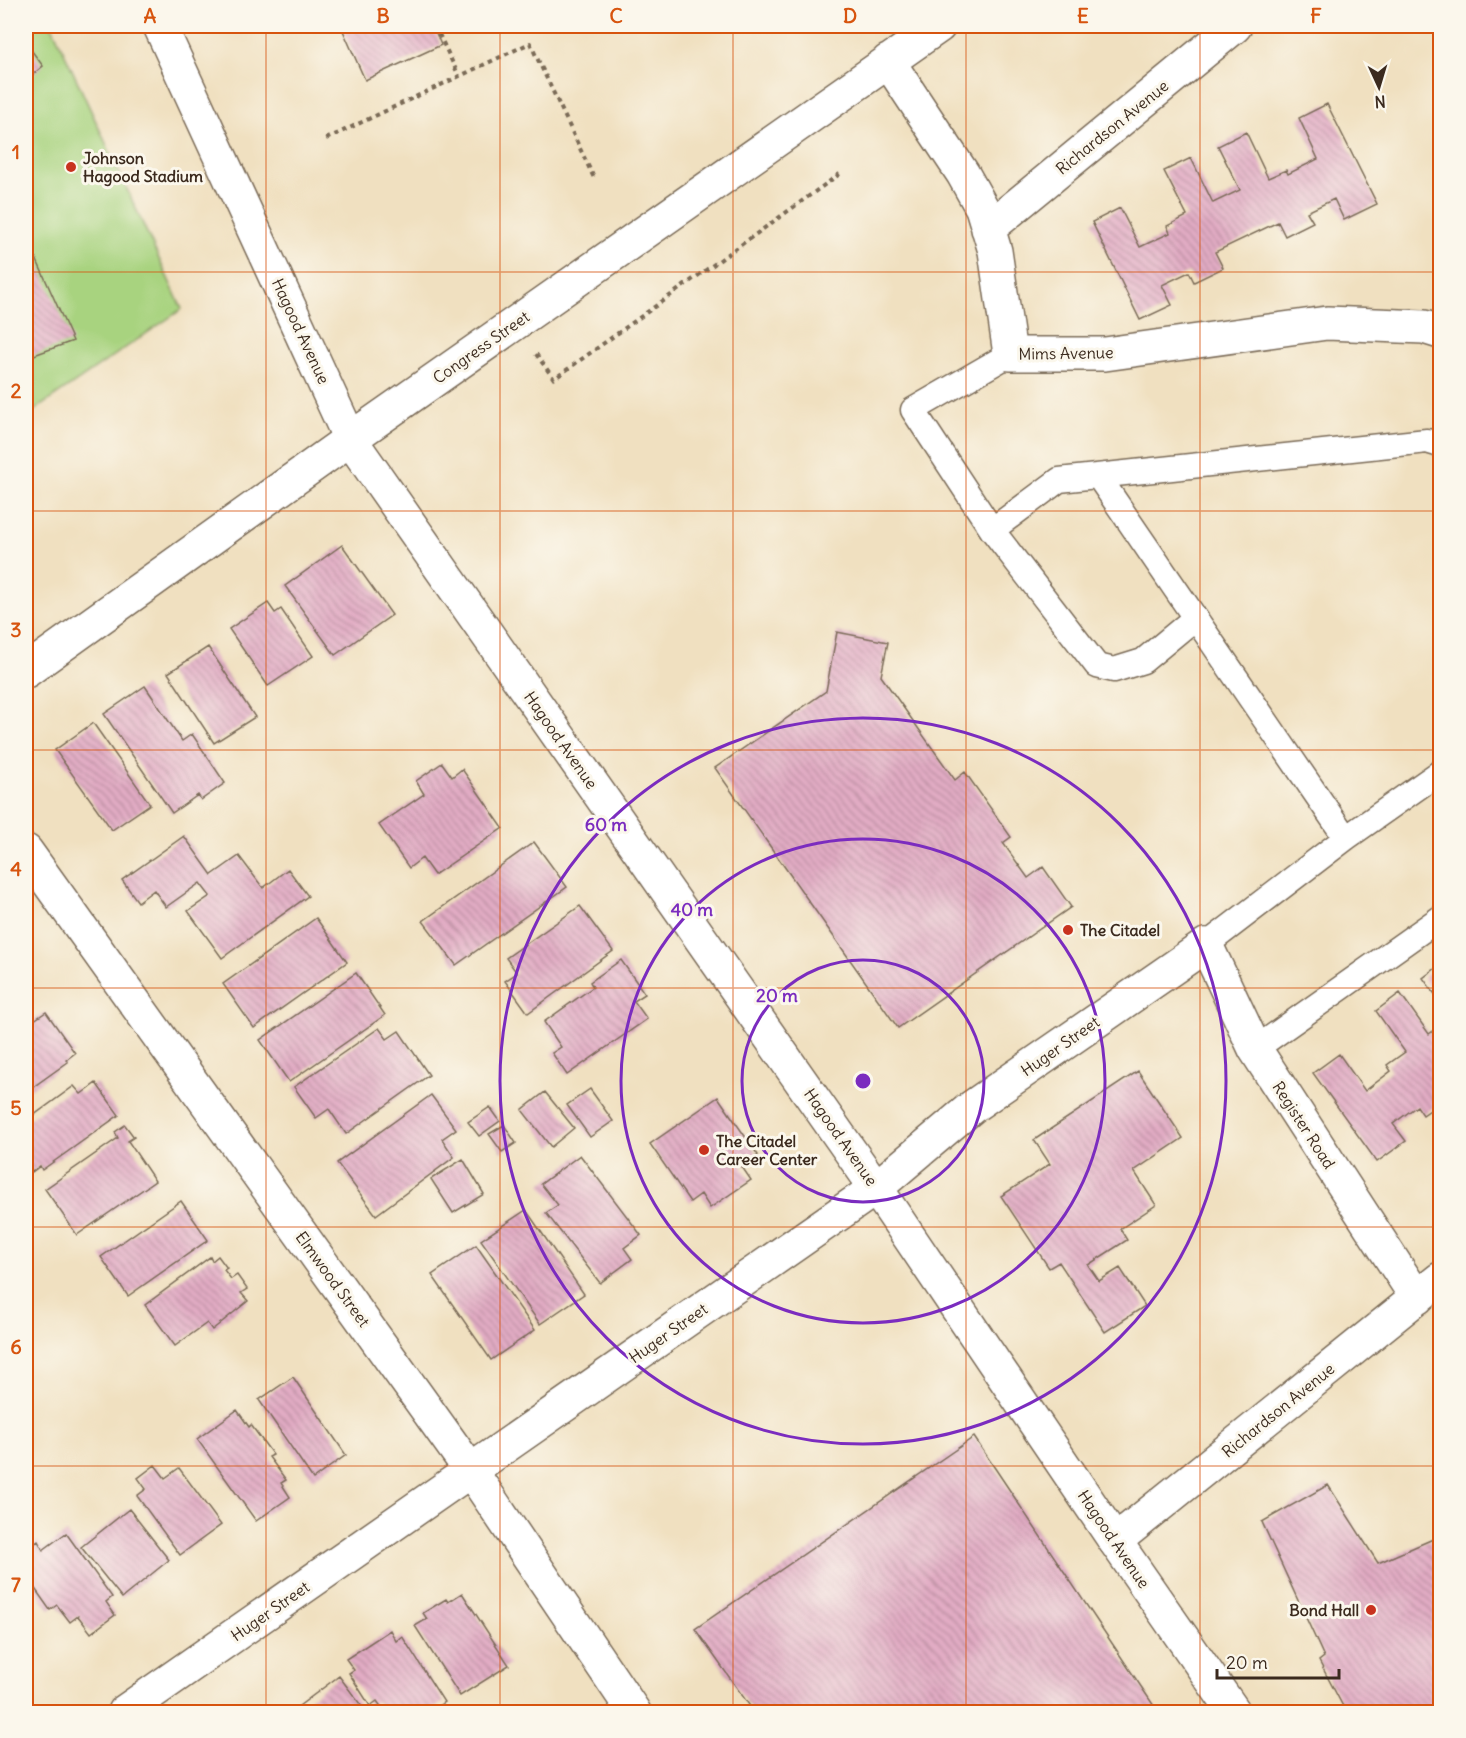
<svg xmlns="http://www.w3.org/2000/svg" width="1466" height="1738" font-family="Delius,sans-serif">
<defs>
<pattern id="building-back-hatch" width="6" height="6" patternUnits="userSpaceOnUse" patternTransform="scale(1.5)"><rect width="6" height="6" fill="#e2acc4"/><path d="M-1 5l2 2M0 0l6 6M5-1l2 2" fill="none" stroke="#b88c9f"/></pattern>
</defs>
<rect width="100%" height="100%" fill="#fbf7ec"/>
<filter id="ink" filterUnits="userSpaceOnUse"><feTurbulence type="fractalNoise" baseFrequency=".0167" numOctaves="2"/><feDisplacementMap in="SourceGraphic" scale="12" xChannelSelector="R" yChannelSelector="G"/><feConvolveMatrix kernelMatrix="1 2 1 2 8 2 1 2 1" color-interpolation-filters="sRGB"/></filter>
<filter id="wash" filterUnits="userSpaceOnUse"><feTurbulence type="fractalNoise" baseFrequency=".008" numOctaves="4" result="noise"/><feDisplacementMap in="SourceGraphic" scale="24" xChannelSelector="R" yChannelSelector="G"/><feGaussianBlur stdDeviation="1.35" result="paint"/><feColorMatrix in="noise" values="0 0 0 0 0 0 0 0 0 0 0 0 0 0 0 0 0 1.4 0 .05"/><feComposite in="paint" operator="in"/></filter>
<g filter="url(#wash)">
<rect width="100%" height="100%" fill="#f0e0c0"/>
<path fill="#a8d37f" stroke="#727e4e" stroke-width="1.5" d="M26,26H52L182,309L26,416Z"/>
<g id="blocks">
<path fill="url(#building-back-hatch)" d="M341,26H433L441,45L365,80Z
M26,43L43,66L26,80Z
M1327,104L1377,204L1344,220L1334,199L1307,212L1313,222L1285,236L1278,222L1215,252L1223,268L1194,282L1189,272L1162,285L1172,305L1140,320L1092,222L1120,208L1140,247L1170,233L1167,226L1187,216L1164,171L1191,158L1213,203L1240,190L1218,146L1246,132L1268,178L1286,170L1288,174L1318,159L1299,118Z
M26,236L73,341L26,358Z
M342,545L392,615L335,655L285,586Z
M268,603L275,613L281,609L313,656L268,686L229,629Z
M837,632L888,642L881,676L955,780L965,772L1011,837L1003,843L1028,878L1043,867L1071,907L898,1028L715,768L826,691Z
M208,647L255,717L214,743L168,673Z
M145,686L182,741L192,734L225,783L201,800L198,795L172,813L104,714Z
M93,723L150,804L112,830L55,750Z
M442,763L452,777L462,769L503,828L434,875L422,858L409,868L379,825L424,794L416,781Z
M184,836L212,875L239,856L263,888L288,869L308,896L222,958L188,911L210,896L200,883L166,907L154,890L138,902L122,880Z
M534,842L567,887L456,965L423,921Z
M580,906L613,951L528,1013L505,981L517,973L506,958Z
M316,918L347,962L254,1028L223,984Z
M621,960L645,994L634,1001L647,1019L567,1075L552,1053L561,1047L544,1022L593,987L590,982Z
M1440,965V1001L1423,978Z
M356,973L385,1015L289,1082L260,1040Z
M1400,993L1429,1034L1440,1026V1103L1423,1115L1417,1106L1393,1124L1406,1141L1377,1162L1313,1073L1339,1054L1365,1091L1391,1071L1387,1065L1405,1052L1376,1011Z
M46,1012L75,1053L66,1060L68,1062L26,1092V1021L31,1017L34,1020Z
M379,1028L387,1039L399,1031L429,1075L346,1134L329,1109L316,1118L294,1087Z
M1138,1071L1183,1138L1134,1171L1156,1205L1120,1229L1127,1240L1088,1265L1099,1281L1120,1268L1145,1306L1105,1332L1059,1262L1049,1268L1001,1196L1050,1164L1034,1140Z
M96,1083L119,1115L42,1170L40,1166L32,1172L26,1164V1121L74,1086L81,1094Z
M590,1089L613,1121L590,1137L567,1105Z
M545,1092L574,1128L551,1147L522,1110Z
M431,1095L456,1129L442,1139L454,1157L376,1215L337,1163Z
M718,1097L758,1155L742,1167L751,1180L710,1208L701,1194L690,1202L650,1144Z
M490,1107L500,1121L479,1136L468,1122Z
M125,1125L134,1137L128,1141L155,1181L77,1235L45,1189L118,1138L115,1132Z
M504,1125L516,1143L502,1152L489,1134Z
M580,1155L641,1235L624,1248L632,1259L600,1283L546,1213L558,1205L541,1184Z
M463,1159L484,1194L453,1213L431,1179Z
M181,1201L208,1240L128,1296L101,1257Z
M526,1210L584,1294L540,1324L481,1240Z
M476,1245L535,1330L491,1360L432,1275Z
M218,1256L227,1268L224,1270L231,1279L237,1275L247,1289L241,1293L248,1301L212,1330L207,1323L175,1346L145,1305L210,1257L212,1261Z
M293,1377L346,1455L313,1479L259,1400Z
M237,1410L249,1427L251,1425L273,1455L269,1457L286,1480L281,1483L290,1497L256,1521L197,1439Z
M974,1437L1158,1712H754L695,1629Z
M155,1465L165,1478L179,1468L221,1525L180,1555L137,1496L146,1489L138,1478Z
M1328,1485L1378,1563L1440,1536V1712H1346L1319,1661L1324,1657L1262,1522Z
M129,1509L169,1560L122,1598L81,1547Z
M66,1533L112,1597L106,1602L115,1615L91,1633L78,1616L70,1622L57,1605L50,1610L26,1576V1562L30,1559L26,1550L38,1541L43,1550Z
M462,1593L509,1665L460,1696L415,1626L427,1619L423,1613L446,1599L448,1602Z
M390,1630L396,1641L402,1636L444,1702L429,1712H385L377,1701L370,1706L349,1673L354,1670L346,1659Z
M339,1676L366,1712H291Z"/>
</g>
</g>
<g filter="url(#ink)">
<use href="#blocks" fill-opacity="0" stroke="#7a6a57" stroke-width="1.5"/>
<g fill="none" stroke-linecap="round" stroke-linejoin="round">
<defs>
<path id="service" d="M1010,354L913,410L992,530L1097,666L1114,670L1143,661L1195,618
M1098,476L1346,838
M992,530L1059,480L1427,441L1440,445
M1206,945L1346,838L1440,772
M1255,1049L1440,918"/>
<path id="pedestrian" d="M876,1188L972,1107L1206,945"/>
<path id="minor" d="M888,61L963,174L982,208L995,251L1010,354H1105L1327,323L1424,327L1440,332
M988,229L1235,26
M26,671L350,439L939,26
M26,851L471,1471L634,1712
M1206,945L1255,1049L1417,1298
M1115,1541L1440,1279"/>
<path id="tertiary" d="M160,26L350,439L876,1188L1115,1541L1234,1712
M124,1712L876,1188"/>
</defs>
<use href="#service" stroke="#7a6a57" stroke-width="27"/>
<use href="#pedestrian" stroke="#7a6a57" stroke-width="36"/>
<use href="#minor" stroke="#7a6a57" stroke-width="36"/>
<use href="#tertiary" stroke="#7a6a57" stroke-width="36"/>
<path stroke="#7a6a57" stroke-width="4" stroke-dasharray="4.5 4.5" stroke-linecap="butt" d="M435,26L459,76
M326,139L530,43L594,178
M536,354L554,379L841,173"/>
<use href="#service" stroke="#fff" stroke-width="24"/>
<use href="#pedestrian" stroke="#fff" stroke-width="33"/>
<use href="#minor" stroke="#fff" stroke-width="33"/>
<use href="#tertiary" stroke="#fff" stroke-width="33"/>
</g>
</g>
<path fill="none" stroke="#d7540e" stroke-width="1.5" stroke-opacity="0.55" d="M266,26V1712M500,26V1712M733,26V1712M966,26V1712M1200,26V1712M26,272H1440M26,511H1440M26,750H1440M26,988H1440M26,1227H1440M26,1466H1440"/>
<g fill="none" stroke="#7b2cbf" stroke-width="3">
<circle cx="863" cy="1081" r="121"/>
<circle cx="863" cy="1081" r="242"/>
<circle cx="863" cy="1081" r="363"/>
</g>
<g fill="#c8321e" stroke="#fbf7ec" stroke-width="2">
<circle cx="71" cy="167" r="6"/>
<circle cx="1068" cy="930" r="6"/>
<circle cx="704" cy="1150" r="6"/>
<circle cx="1371" cy="1610" r="6"/>
</g>
<g text-anchor="middle" stroke-width="6" stroke-linejoin="round" paint-order="stroke">
<g font-size="16" fill="#3b2a1e" stroke="#fbf7ec">
<text transform="translate(1112 127) rotate(-39)" y="6">Richardson Avenue</text>
<text transform="translate(301 331) rotate(65)" y="6">Hagood Avenue</text>
<text transform="translate(481 347) rotate(-35)" y="6">Congress Street</text>
<text transform="translate(1066 353) rotate(-1)" y="6">Mims Avenue</text>
<text transform="translate(561 740) rotate(55)" y="6">Hagood Avenue</text>
<text transform="translate(1060 1046) rotate(-35)" y="6">Huger Street</text>
<text transform="translate(1304 1125) rotate(57)" y="6">Register Road</text>
<text transform="translate(841 1137) rotate(55)" y="6">Hagood Avenue</text>
<text transform="translate(333 1279) rotate(54)" y="6">Elmwood Street</text>
<text transform="translate(668 1333) rotate(-35)" y="6">Huger Street</text>
<text transform="translate(1278 1410) rotate(-39)" y="6">Richardson Avenue</text>
<text transform="translate(1114 1539) rotate(56)" y="6">Hagood Avenue</text>
<text transform="translate(270 1611) rotate(-35)" y="6">Huger Street</text>
</g>
<g font-size="16" font-weight="bold" fill="#3b2a1e" stroke="#fbf7ec" text-anchor="start">
<text x="83" y="164">Johnson<tspan x="83" dy="18">Hagood Stadium</tspan></text>
<text x="1080" y="936">The Citadel</text>
<text x="716" y="1147">The Citadel<tspan x="716" dy="18">Career Center</tspan></text>
<text x="1359" y="1616" text-anchor="end">Bond Hall</text>
</g>
</g>
<circle cx="863" cy="1081" r="9" fill="#7b2cbf" stroke="#fbf7ec" stroke-width="3"/>
<g font-size="18" text-anchor="middle" font-weight="bold" fill="#7b2cbf" stroke="#fbf7ec" stroke-width="6" stroke-linejoin="round" paint-order="stroke">
<text x="606" y="831">60 m</text>
<text x="692" y="916">40 m</text>
<text x="777" y="1002">20 m</text>
</g>
<rect width="1466" height="1738" fill="none" stroke="#fbf7ec" stroke-width="66"/>
<g transform="translate(1379 87) rotate(176)" stroke="#fbf7ec" stroke-width="4.5" paint-order="stroke">
<path d="M0-4.5L10 22L0 15L-10 22Z" fill="#3b2a1e"/>
<text y="-9" font-size="16" font-weight="bold" text-anchor="middle" fill="#3b2a1e">N</text>
</g>
<path d="M1217 1669v9h122v-9" fill="none" stroke="#3b2a1e" stroke-width="3"/>
<text x="1226" y="1669" font-size="18" fill="#3b2a1e" stroke="#fbf7ec" stroke-width="4.5" paint-order="stroke">20 m</text>
<rect x="33" y="33" width="1400" height="1672" fill="none" stroke="#d7540e" stroke-width="2"/>
<g font-size="20" text-anchor="middle" font-weight="bold" fill="#d7540e">
<text x="150" y="23">A</text>
<text x="383" y="23">B</text>
<text x="616" y="23">C</text>
<text x="850" y="23">D</text>
<text x="1083" y="23">E</text>
<text x="1316" y="23">F</text>
<text x="16" y="159">1</text>
<text x="16" y="398">2</text>
<text x="16" y="637">3</text>
<text x="16" y="876">4</text>
<text x="16" y="1115">5</text>
<text x="16" y="1354">6</text>
<text x="16" y="1592">7</text>
</g>
</svg>
